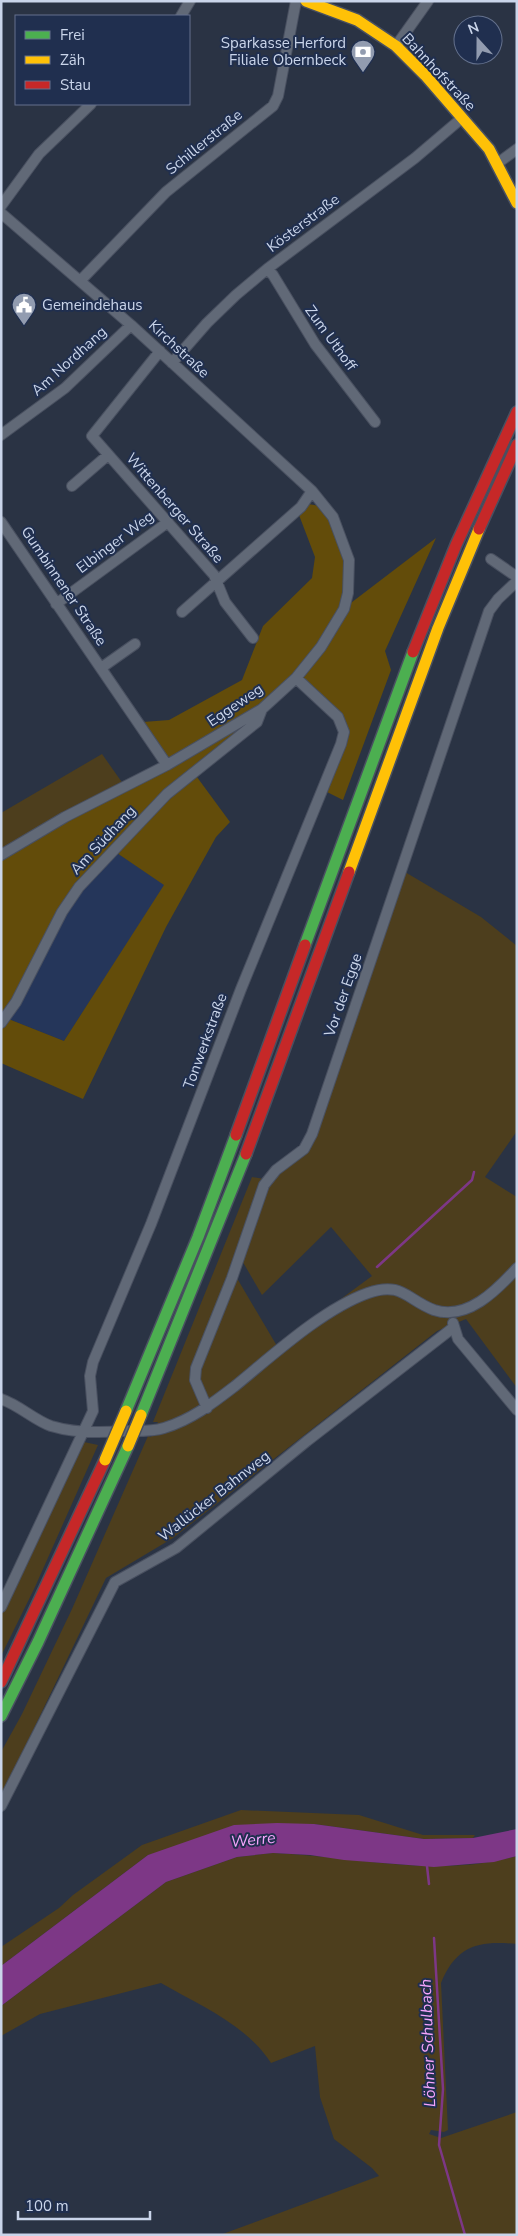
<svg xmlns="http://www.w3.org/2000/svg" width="518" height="2236" font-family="'Nunito Sans',sans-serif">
<rect width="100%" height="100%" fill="#2a3344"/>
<path fill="#25365a" d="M114,851L165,885L64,1041L6,1018L63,912Z"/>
<path fill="#4d3e1d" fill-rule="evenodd" d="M102,754L126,788L1,857V813Z
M405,872L481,917L517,946V1131L485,1177L517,1197V1388L466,1319L437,1331L173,1538L106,1578L1,1797V1752L22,1714L72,1609L148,1436L151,1437L158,1422H153L252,1177L270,1180L305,1151ZM331,1227L372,1276L277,1346L231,1268L237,1252L262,1295Z
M84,1442L98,1445L35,1587L1,1656V1613Z
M241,1810L359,1815L423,1835H475L473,1838L424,1839L314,1824L148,1855L1,1966V1947L59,1908L73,1895L142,1845Z
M273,1853C355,1856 436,1879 517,1856V1944C478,1940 456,1946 441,1983L448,2130L444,2132L431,2130L429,2134L441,2138L517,2112V2235H220L379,2176L372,2168L334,2139L320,2097L315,2046L271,2063C247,2025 199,2005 161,1983L40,2014L1,2036V2006L166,1882L237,1857Z"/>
<path fill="#634c0a" d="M308,504L320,506C347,539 351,572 339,612L436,538L385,651L391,670L343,800L323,790L347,732L294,678L257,720L166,794L78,887L1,1023V857L172,765L143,722L169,720L242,680L263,626L312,578L315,557L299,515Z
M194,773L230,822L216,837L166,927L83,1099L1,1063V1024L6,1018L64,1041L164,885L114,851Z"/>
<path fill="#7d3786" d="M277,1823L314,1824L424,1839L473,1838L517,1829V1856L494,1862L434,1867L344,1860L310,1855L273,1853L237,1857L166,1882L1,2006V1966L148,1855L234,1825Z"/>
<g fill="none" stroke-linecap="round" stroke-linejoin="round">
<path stroke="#7d3786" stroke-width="2.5" d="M377,1267L472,1180L474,1172
M427,1866L429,1884
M434,1938L443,2089L439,2145L465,2235"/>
<defs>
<path id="street" d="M181,16L190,1
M396,46L428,1
M498,163L517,149
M1,206L39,154L91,104
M1,213L131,325L312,491L333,517L349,560L348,593L344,609L321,647L296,678L262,709L167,765L65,817L1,855
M267,269L273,275L315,344L375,422
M81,280L166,192L273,106L278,96L296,1
M160,351L92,436L214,575L225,602L253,638
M172,363L207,323L236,295L267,269L415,158L462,118
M1,435L65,388L131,325
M72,486L108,455
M1,522L167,765
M491,559L517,577
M56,604L168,522
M182,612L301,507L312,491
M101,668L135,644
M1,1023L16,1002L62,912L79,887L167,794L257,722L262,709
M453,1323L458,1339L517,1410
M1,1399C19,1405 34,1420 51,1426C74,1433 99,1433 123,1431C136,1431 152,1432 164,1428C191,1420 213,1403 235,1386C273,1355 323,1309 368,1293C402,1281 407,1300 434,1310C467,1321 497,1290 517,1268
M207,1408L195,1380L196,1368L232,1278L264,1185L276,1170L304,1149L312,1134L489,611L498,599L517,581
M1,1607L93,1411L90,1376L93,1362L151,1224L241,989L341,744L344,732L338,717L296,678
M1,1806L115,1582L176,1548L307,1441L454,1327"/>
<path id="fast" d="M305,945L413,652
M126,1411L198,1237L236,1135
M141,1415L246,1154
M1,1716L38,1642L128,1446"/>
<path id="slow" d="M306,1L357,20L396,46L425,75L489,149L517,203
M349,872L438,628L479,529"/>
<path id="jam" d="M479,529L517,445
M413,652L456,545L517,412
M236,1135L305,945
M246,1154L349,872
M1,1682L105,1460"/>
</defs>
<use href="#street" stroke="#495060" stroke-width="12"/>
<use href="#fast" stroke="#495060" stroke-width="14"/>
<use href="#slow" stroke="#495060" stroke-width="14"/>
<use href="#jam" stroke="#495060" stroke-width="14"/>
<use href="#street" stroke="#616977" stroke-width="10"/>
<use href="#fast" stroke="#4caf50" stroke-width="11"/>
<use href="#slow" stroke="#ffc107" stroke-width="11"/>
<use href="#jam" stroke="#c62828" stroke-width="11"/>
<defs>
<path id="slow-bridge" d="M128,1446L141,1415
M105,1460L126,1411"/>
</defs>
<use href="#slow-bridge" stroke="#495060" stroke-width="14" stroke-linecap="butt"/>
<use href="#slow-bridge" stroke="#ffc107" stroke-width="11"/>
</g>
<defs>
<symbol id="bank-pin" viewBox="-11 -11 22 30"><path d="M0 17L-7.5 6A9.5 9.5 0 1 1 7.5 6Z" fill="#929cb0" stroke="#202f4f"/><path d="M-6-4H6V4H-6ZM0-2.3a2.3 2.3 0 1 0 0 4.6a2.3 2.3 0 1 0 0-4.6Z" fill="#fff"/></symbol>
<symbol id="civic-pin" viewBox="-11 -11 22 30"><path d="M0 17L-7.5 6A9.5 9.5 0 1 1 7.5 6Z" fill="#929cb0" stroke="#202f4f"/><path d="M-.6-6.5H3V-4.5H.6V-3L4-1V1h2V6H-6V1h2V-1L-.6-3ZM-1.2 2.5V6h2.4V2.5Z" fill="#fff"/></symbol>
</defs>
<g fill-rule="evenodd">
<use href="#bank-pin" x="349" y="38" width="28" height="38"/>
<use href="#civic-pin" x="10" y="291" width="28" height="38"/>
</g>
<g text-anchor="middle" stroke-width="4" stroke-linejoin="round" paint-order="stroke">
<g font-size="15" fill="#cad5ea" stroke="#202f4f" text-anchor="end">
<text x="346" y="48">Sparkasse Herford<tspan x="346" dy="17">Filiale Obernbeck</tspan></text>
<text x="42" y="310" text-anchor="start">Gemeindehaus</text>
</g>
<g font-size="15" fill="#cad5ea" stroke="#202f4f">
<text transform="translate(439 72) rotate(47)" y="5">Bahnhofstraße</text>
<text transform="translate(204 142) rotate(-39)" y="5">Schillerstraße</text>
<text transform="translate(303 223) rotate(-37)" y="5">Kösterstraße</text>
<text transform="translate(331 338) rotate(54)" y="5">Zum Uthoff</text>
<text transform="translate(179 349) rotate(43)" y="5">Kirchstraße</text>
<text transform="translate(69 361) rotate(-42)" y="5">Am Nordhang</text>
<text transform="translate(175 508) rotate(49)" y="5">Wittenberger Straße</text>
<text transform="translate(115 542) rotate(-37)" y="5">Elbinger Weg</text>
<text transform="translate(64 586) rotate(56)" y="5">Gumbinnener Straße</text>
<text transform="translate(235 705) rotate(-34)" y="5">Eggeweg</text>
<text transform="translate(103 840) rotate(-47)" y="5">Am Südhang</text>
<text transform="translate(343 995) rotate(-71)" y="5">Vor der Egge</text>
<text transform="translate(205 1041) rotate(-70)" y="5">Tonwerkstraße</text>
<text transform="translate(214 1496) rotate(-38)" y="5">Wallücker Bahnweg</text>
</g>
<g font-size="16" font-style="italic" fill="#f6a5fc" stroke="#202f4f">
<text transform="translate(253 1839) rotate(-6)" y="6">Werre</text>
<text transform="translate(427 2043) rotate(-92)" y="6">Löhner Schulbach</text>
</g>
</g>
<rect width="518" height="2236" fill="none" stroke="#cad5ea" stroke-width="5"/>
<rect x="15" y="15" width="175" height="90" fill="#202f4f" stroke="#64718d"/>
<rect x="25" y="31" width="25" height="8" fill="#4caf50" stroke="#64718d"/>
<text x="60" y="40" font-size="15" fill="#cad5ea">Frei</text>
<rect x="25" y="56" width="25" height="8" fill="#ffc107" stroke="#64718d"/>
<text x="60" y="65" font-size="15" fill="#cad5ea">Zäh</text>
<rect x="25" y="81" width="25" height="8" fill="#c62828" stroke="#64718d"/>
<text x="60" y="90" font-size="15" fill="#cad5ea">Stau</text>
<g transform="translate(478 40) rotate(339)"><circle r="24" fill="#202f4f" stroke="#64718d"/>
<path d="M0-4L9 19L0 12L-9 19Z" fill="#929cb0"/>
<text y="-8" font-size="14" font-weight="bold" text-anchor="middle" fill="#cad5ea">N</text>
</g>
<path d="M18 2211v8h132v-8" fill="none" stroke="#cad5ea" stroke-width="2.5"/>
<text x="25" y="2211" font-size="15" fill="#cad5ea" stroke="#202f4f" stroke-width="4" paint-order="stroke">100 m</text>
</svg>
